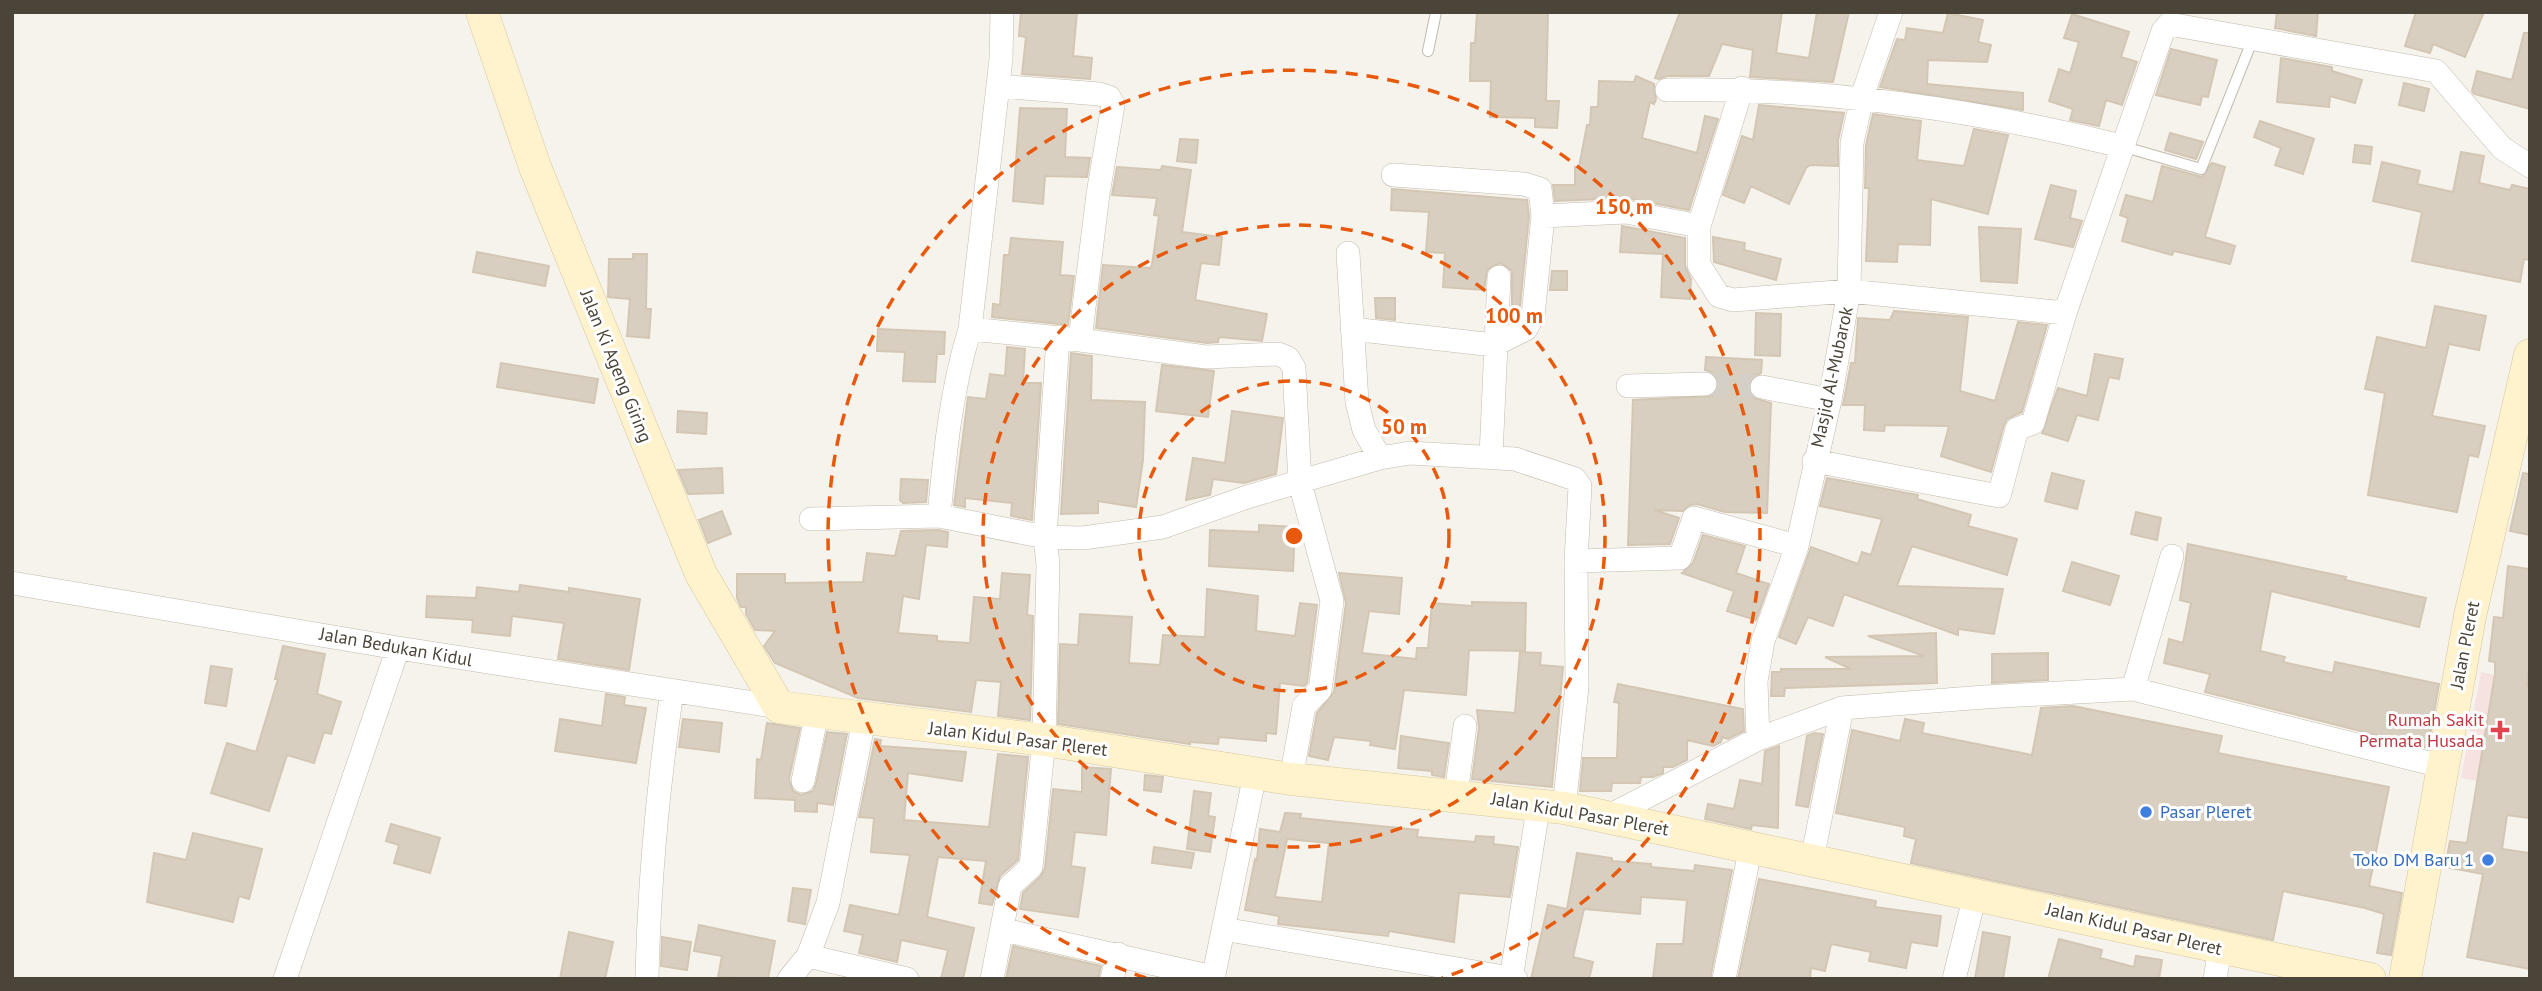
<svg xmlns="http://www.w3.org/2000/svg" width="2542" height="991" font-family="'PT Sans',sans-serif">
<rect width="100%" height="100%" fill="#f6f3ec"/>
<path fill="#f6e3e0" d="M2481,672L2530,682V792L2461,778Z"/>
<path fill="#d8cfc1" stroke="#d3c7b4" stroke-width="2" fill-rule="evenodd" d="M1021,12H1077L1073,56L1092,58L1090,79L1022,74L1026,37L1019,36Z
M1477,12H1548L1546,101H1559L1557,128L1535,127V118L1490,117L1491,81H1470L1471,43H1475Z
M1680,12H1782L1776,53L1809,58L1817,12H1849L1833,82L1750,77L1753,50L1722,44L1709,76H1667L1659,79L1655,78Z
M2277,12H2318L2316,36L2275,28Z
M2416,12H2484L2465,57L2433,44L2430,53L2405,46Z
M1948,13L1983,20L1978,42L1991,45L1987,62L1928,60L1927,84L2023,93V110L1880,87L1897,39L1905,40L1907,28L1943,33Z
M2072,14L2129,32L2121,57L2137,62L2122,105L2106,100L2099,126L2070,120L2073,109L2049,101L2059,69L2070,73L2079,42L2064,38Z
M2524,33H2530V109L2474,94L2472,91L2477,71L2512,80Z
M2171,49L2217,60L2208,97L2202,96L2200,105L2156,95Z
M2281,58L2332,67V71L2362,80L2355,103L2330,96L2329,107L2277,102Z
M1636,76L1654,84L1656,99L1654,104L1650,102L1642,138L1697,153L1705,116L1718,119L1689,210L1626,198L1555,201L1553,185H1575V167H1579L1587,125H1590L1591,107H1598L1599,81L1634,82Z
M2404,83L2429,89L2424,111L2399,105Z
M1759,105L1844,113L1838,140V166L1810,165L1806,168L1789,204L1751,186L1744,203L1723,195L1742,136L1753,140Z
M1020,108L1067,109L1065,157L1090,158L1087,177L1045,176L1043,204L1013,201Z
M1873,114L1921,121L1917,160L1964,166L1974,129L2008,135L1988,214L1931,199L1930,245L1898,244L1897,262L1866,261L1869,188H1865L1866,145Z
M2260,121L2314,139L2303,174L2275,165L2281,148L2254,137Z
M2170,133L2203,142L2196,159L2165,150Z
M1180,139L1198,140L1196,163L1177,161Z
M2355,145L2372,147L2370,164L2353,162Z
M2461,152L2484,156L2479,183L2510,190L2512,185L2530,189V260L2524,259L2520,282L2412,261L2422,212L2373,201L2382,162L2420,171L2417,184L2453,192Z
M2212,163L2225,167L2205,237L2235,246L2230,264L2174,251L2172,255L2122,241L2128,218L2120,215L2126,195L2153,202L2162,166L2202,177Z
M1162,166L1191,170L1182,232L1222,237L1219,265L1201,263L1195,300L1267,314L1262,341L1219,337L1218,342L1207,343L1096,328L1103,265L1150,268L1152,265L1159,216L1154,215L1157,198L1112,195L1117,167L1161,170Z
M2051,185L2076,191L2070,218L2082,221L2073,247L2035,239Z
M1392,189L1527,200L1529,216L1520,306L1512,305V271L1500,263L1487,270L1484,290L1443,287L1445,253L1426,252L1429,212L1391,210Z
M1622,226L1685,238V266L1691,279L1690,299L1661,297L1663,254L1620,252Z
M1979,227L2021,229L2017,283L1981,281Z
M1713,237L1745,243L1744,250L1781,259L1776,280L1714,262Z
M1011,238L1063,242L1060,275L1074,276L1068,325L992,317L993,304L1000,305L1004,255H1009Z
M477,252L549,266L545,286L473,272Z
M633,254H647L646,309H651L649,338L627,336L630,299L608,297L609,259H633Z
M1552,271H1567V290H1550Z
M1375,298H1395V320L1376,318Z
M2435,306L2486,316L2479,350L2449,344L2432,416L2485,426L2478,457L2469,455L2457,512L2368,495L2385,393L2365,389L2377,337L2426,348Z
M1894,311L1968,317L1960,391L1995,401L2018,322L2047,325L2022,412L2007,419L2004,425L1991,472L1941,456L1949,426L1885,425L1884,431L1864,430L1865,405H1843L1851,363H1855L1858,318L1890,320Z
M1756,313L1781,314L1780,356L1755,355Z
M878,329L945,332L944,354H937L935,382L903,381L905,352L877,351Z
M1007,347L1025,349L1023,383H1041L1032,520L1011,516L1012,503L965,498V507L954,505L968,397L986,399L990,374L1005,376Z
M1071,353L1092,356L1091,400L1145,402L1143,460L1136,507L1098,501V513L1061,514Z
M2095,354L2123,359L2119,379L2109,377L2098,420L2077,415L2068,441L2042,433L2058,388L2087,396Z
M1706,357L1762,360L1761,373L1752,377L1748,385L1753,398L1771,403L1767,513L1725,512L1697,504L1690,505L1683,511L1654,510L1679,518L1670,544L1628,545L1633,400L1712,396L1719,383L1712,372L1705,370Z
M501,363L598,379L594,403L497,387Z
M1162,365L1214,371L1208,417L1156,411Z
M678,411L707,413L706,434L677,432Z
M1232,411L1283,418L1276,474L1244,483L1213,479L1210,495L1186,500L1193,458L1225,463Z
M722,468L723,493L688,494L678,470Z
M2052,473L2084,481L2077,509L2045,501Z
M2523,473L2530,474V535L2510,531Z
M1827,478L1918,495L1917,499L1971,515L1968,526L2017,539L2007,575L1912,546L1897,586L2003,589L1994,634L1958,629V635L1844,594L1833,626L1808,617L1796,644L1779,637L1811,547L1858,564L1862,552L1871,555L1882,519L1820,506Z
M901,479L928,480L926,502L903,503L900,500Z
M722,511L731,534L708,543L699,520Z
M2136,512L2161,518L2157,540L2131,534Z
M1259,525L1295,527L1293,571L1209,566L1210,530L1259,532Z
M938,530L948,532L947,547L926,545L919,599L903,596L898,633L937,636V641L970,643L974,597L1000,599L1002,573L1030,575L1027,615L1033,616L1030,720L998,716L1001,682L976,680L971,712L858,698L775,663L764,646L775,631L755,630L746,614V607H741L737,598V574H785V583L863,582L867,553L895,556L901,531Z
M1703,535L1745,546L1736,573L1769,584L1756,620L1727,611L1734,591L1682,573L1693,563Z
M2188,544L2346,577L2345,580L2426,598L2419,627L2271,591L2260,651L2285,657L2283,662L2333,673L2335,662L2439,684L2428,748L2205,692L2210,674L2164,663L2169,639L2183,643L2191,603L2180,600Z
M2072,562L2119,576L2110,605L2063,591Z
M2508,566L2530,569V662L2527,686H2530V818L2507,815L2502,849L2530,853V969L2467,957L2483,874L2445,867L2450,841L2467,843L2495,674V662L2489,661L2494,617L2503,618Z
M1339,573L1402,578L1399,614L1369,611L1362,653L1416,659L1417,648H1428L1432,603L1472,606V602L1526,603L1525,651L1469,650L1466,695L1404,690L1395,749L1370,745L1371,741L1334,737L1328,760L1309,756L1317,713L1334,692L1346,603Z
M520,585L569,592V588L640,599L629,670L558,659L564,623L512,616L510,636L472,632L473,620L426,617L427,596L476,598L477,587L519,592Z
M1207,589L1258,596L1256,631L1295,636L1300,603L1317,605L1307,683L1304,686L1280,683L1276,734L1266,733V741L1219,737L1218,744L1190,742V744L1058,724L1060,644L1078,645L1080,614L1132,617L1129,663L1160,665L1163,635L1205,637Z
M1936,633L1937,683L1785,688L1784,696H1771L1772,672H1781V669H1851L1825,657L1924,656L1868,636Z
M283,646L325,654L317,694L341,702L331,734L324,732L314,763L287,755L269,811L211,793L227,743L256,752L278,679H275Z
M1520,652L1541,653L1540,665L1563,667L1552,787L1472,779L1479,728L1477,710L1515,713Z
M2048,653V680L1992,683V654Z
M211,666L232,669L226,706L205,703Z
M1618,684L1743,709L1744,731L1728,739L1722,737L1721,742L1713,746L1687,740V760L1673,767H1663V773L1653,777H1641L1640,783H1612L1611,791H1580L1583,758H1617L1619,703L1614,702Z
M606,694L625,697L624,705L646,708L636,763L555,751L560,719L602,726Z
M2073,706L2222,736L2218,753L2389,787L2369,886L2402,893L2391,955L2377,953L2384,914L2365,908L2283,891L2273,940L1911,863L1916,839L1904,836L1905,827L1836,813L1852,730L1900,741L1905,719L1924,723L1922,733L2032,755L2041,708Z
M683,719L722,723L719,752L679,747Z
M767,723L800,728L789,779L793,791L801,795L813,791L816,784L827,732L847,734L833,805L817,803V812L795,811V800L755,798L757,759L761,760Z
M1814,733L1823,734L1808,807L1796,805L1807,736Z
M1401,736L1449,743L1444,777L1432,775V771L1398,768Z
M875,739L881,740L880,746L966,752L962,781L908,773L904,820L989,827L998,754L1028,757L1018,860L1000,876L992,905L979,903L986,861L938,857L927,917L974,928L963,979H941L948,950L901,940L897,962L859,953L863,935L844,931L850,905L899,915L910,855L871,852L874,818L859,817Z
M1779,746L1778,828L1752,825L1751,829L1705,819L1708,804L1734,809L1740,780L1762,784L1765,751Z
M1082,767L1111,769L1106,835L1075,832L1071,866L1085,868L1078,917L1020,909L1023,893L1040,877L1045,868L1053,789L1082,792Z
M1145,775L1163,777L1161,792L1144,790Z
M1194,791L1211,793L1208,816L1215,817L1210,852L1187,849Z
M1285,813L1301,814L1300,818L1418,830L1417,837L1475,842L1476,836L1494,837L1493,844L1518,847L1510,897L1459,893L1454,942L1389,931L1388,936L1278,924L1279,916L1245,910L1255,859L1257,860L1260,829L1280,832ZM1287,839L1329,843L1322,902L1275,897Z
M391,824L440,838L430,873L394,863L399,845L386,841Z
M193,833L262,849L249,899L239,896L233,922L147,902L154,853L186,860Z
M1154,847L1194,853L1191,868L1152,863Z
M1577,853L1612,858V861L1651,864V867L1694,871L1695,865L1732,870L1710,979H1653L1657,944H1683L1687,900L1641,897L1640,914L1584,909L1573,957L1593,962L1589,979H1531L1548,905L1567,909Z
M1759,879L1876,901L1875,907L1941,916L1937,946L1911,942L1906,968L1869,961L1871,952L1831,944L1825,971L1811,968L1810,979H1738Z
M793,888L811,890L805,924L788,921Z
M699,925L775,941L768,979L718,977L722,956L694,951Z
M569,932L613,942L605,979H560Z
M1983,932L2010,937L2003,979H1975Z
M662,937L691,942L687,970L661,966Z
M2059,939L2102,950L2100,958L2134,967L2136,956L2162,960L2159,979H2048Z
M1013,946L1101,966L1098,979H1006Z"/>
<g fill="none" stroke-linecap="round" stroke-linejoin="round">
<path stroke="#d4d0c8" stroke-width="23" stroke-dasharray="23 11" stroke-linecap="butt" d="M1705,384L1762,387"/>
<defs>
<path id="lane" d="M1428,51L1436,12
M2121,146L2201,169L2252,41"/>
<path id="street" d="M1742,88L1699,226V265L1719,296L1733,300L1849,291L2065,313L2163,31L2169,24L2436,71L2502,148L2530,166
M1667,90C1820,87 1973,109 2121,146
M1543,216L1626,212L1699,226
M1348,253L1357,402L1364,430L1380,458
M970,329L1080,340L1098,194L1113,105L1109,97L1099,94L998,86
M1352,329L1494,345L1526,329L1533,316L1543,216L1540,189L1524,184L1393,175
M1080,340L1206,357L1278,354L1288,358L1294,368L1300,483L1332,601L1320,690L1304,706L1291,779
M1628,386L1705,384
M1762,387L1830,400
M1491,456L1499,277
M1814,461L1999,496L2017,429L2033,423L2065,313
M939,516L1045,537L1083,538L1163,527L1247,497L1380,458L1410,453L1515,459L1575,479L1580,486L1576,561L1577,687L1564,808
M811,519L939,516C945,452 951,390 970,329L1001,59L1002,12
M1576,561L1680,558L1694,518L1797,546
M12,583L398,648L779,707
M2133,689L2172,556
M1758,739L1756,681L1763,641L1797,546L1830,400L1849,291L1852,143L1862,97L1891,12
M803,781L817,713
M1456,795L1465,726
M1609,816L1758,739L1842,708L1985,697L2133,689L2441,766
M1812,860L1842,708
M1223,929L1516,979
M1004,930L1213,977
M808,956L907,979
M285,979L398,648
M647,979C649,882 658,787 672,691
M789,979L808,956L828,903L864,720
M992,979L1010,886L1031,867L1044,740L1048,565L1045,537L1058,337
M1112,979L1118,954
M1213,979L1255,774
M1511,979L1539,803
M1724,979L1751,846
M1954,979L1975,895
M2215,979L2220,949"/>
<path id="secondary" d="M482,12L535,167L701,574L779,707L1044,740L1291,779L1564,808L2370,979
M2405,979L2470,616L2530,355"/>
</defs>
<use href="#lane" stroke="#c2bbae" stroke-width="12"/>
<use href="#street" stroke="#c2bbae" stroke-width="24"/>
<use href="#secondary" stroke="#d6c79b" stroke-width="33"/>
<use href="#lane" stroke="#fff" stroke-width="10"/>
<use href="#street" stroke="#fff" stroke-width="23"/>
<use href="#secondary" stroke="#fff3cd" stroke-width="32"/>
</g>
<g fill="none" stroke="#e8590c" stroke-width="3.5" stroke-dasharray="12 9">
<circle cx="1294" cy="536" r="155"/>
<circle cx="1294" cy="536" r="311"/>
<path d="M1146 978A466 466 0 1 1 1442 978"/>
</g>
<path fill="#e0444e" stroke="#fff" stroke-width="2.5" d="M2496.5 719.5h7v7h7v7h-7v7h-7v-7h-7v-7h7z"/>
<g fill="#3f7fe0" stroke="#fff" stroke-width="2.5">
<circle cx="2146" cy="812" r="7"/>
<circle cx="2488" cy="860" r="7"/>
</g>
<g text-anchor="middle" stroke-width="6" stroke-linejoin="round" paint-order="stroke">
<g font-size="18" fill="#4b4439" stroke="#fff">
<text transform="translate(616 366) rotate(68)" y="6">Jalan Ki Ageng Giring</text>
<text transform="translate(1832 377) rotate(-78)" y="6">Masjid Al-Mubarok</text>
<text transform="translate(2465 645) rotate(-79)" y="6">Jalan Pleret</text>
<text transform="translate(396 647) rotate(10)" y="6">Jalan Bedukan Kidul</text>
<text transform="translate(1018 739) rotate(7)" y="6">Jalan Kidul Pasar Pleret</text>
<text transform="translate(1580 814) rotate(10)" y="6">Jalan Kidul Pasar Pleret</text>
<text transform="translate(2134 929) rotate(13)" y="6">Jalan Kidul Pasar Pleret</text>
</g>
<g font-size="18" fill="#be3a42" stroke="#fff" text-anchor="end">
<text x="2484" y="726">Rumah Sakit<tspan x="2484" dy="21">Permata Husada</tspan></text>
</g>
<g font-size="18" fill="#366cbe" stroke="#fff" text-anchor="start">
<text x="2160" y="818">Pasar Pleret</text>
<text x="2474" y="866" text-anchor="end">Toko DM Baru 1</text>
</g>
</g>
<circle cx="1294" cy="536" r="10" fill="#e8590c" stroke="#fff" stroke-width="3.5"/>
<g font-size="21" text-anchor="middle" font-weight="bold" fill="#e8590c" stroke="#fff" stroke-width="6" stroke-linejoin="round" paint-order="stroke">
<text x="1624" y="214">150 m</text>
<text x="1514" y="323">100 m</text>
<text x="1404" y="434">50 m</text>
</g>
<rect width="2542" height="991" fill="none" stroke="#4b4439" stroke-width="28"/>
</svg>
